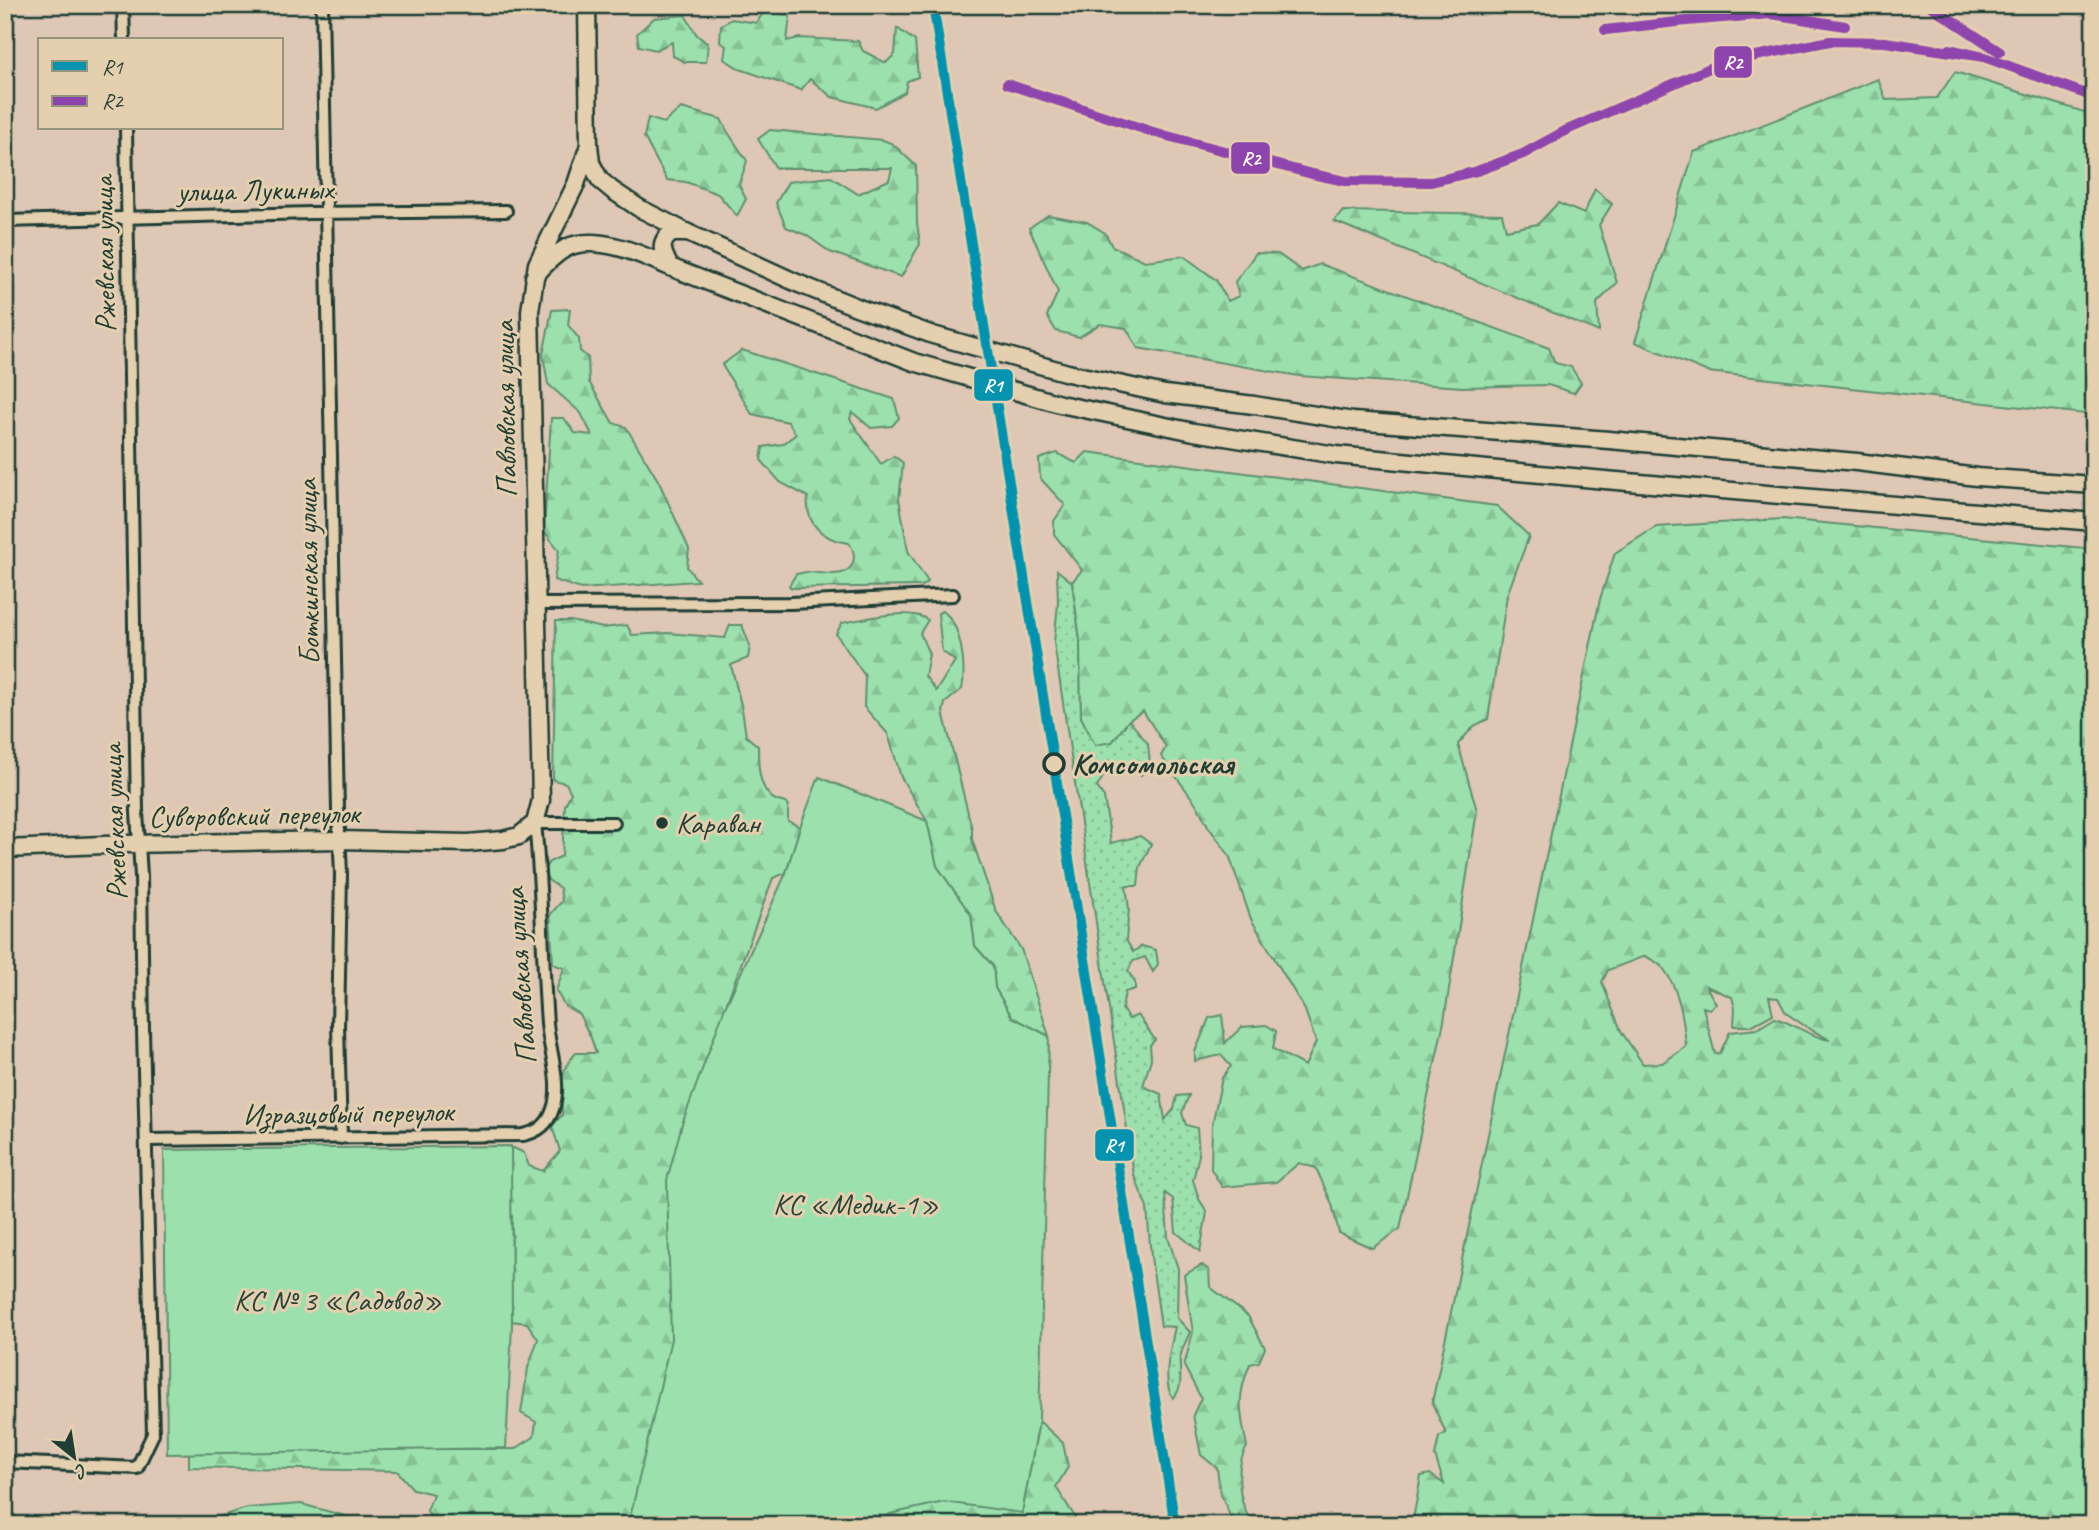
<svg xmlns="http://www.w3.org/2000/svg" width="2099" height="1530" font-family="Caveat,sans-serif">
<defs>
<pattern id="grass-dots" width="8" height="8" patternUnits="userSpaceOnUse" patternTransform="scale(1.75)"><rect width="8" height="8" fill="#9ce1ad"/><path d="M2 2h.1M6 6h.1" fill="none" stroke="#86c295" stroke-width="1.8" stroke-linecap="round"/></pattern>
<pattern id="forest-firs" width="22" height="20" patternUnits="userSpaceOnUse" patternTransform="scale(1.75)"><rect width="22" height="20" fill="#9ce1ad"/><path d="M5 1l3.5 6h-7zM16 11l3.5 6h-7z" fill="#86c295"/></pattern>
</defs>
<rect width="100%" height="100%" fill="#dec7b5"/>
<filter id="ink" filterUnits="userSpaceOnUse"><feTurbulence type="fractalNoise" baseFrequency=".0143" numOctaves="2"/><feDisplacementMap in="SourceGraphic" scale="14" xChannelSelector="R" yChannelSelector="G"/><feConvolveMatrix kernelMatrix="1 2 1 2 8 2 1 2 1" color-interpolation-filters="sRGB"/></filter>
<g filter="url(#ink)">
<path fill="url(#grass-dots)" stroke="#5e8f70" stroke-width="2" d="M1057,570L1072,582L1080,640L1081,717L1112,742L1129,720L1148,744L1150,765L1141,775L1130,768L1104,775L1097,787L1104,797L1111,843L1140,836L1151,844L1140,867L1138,886H1126L1129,909L1126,940L1133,952L1142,946L1156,950L1158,964L1153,972L1145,957L1133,961L1128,971L1135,982V989L1125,992L1122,1009L1129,1019L1138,1015L1155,1040L1150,1045L1151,1059L1143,1086L1161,1094L1165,1120L1174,1109L1177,1096L1189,1095L1182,1113L1186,1125L1197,1128L1199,1155L1193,1180L1199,1199L1207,1212L1200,1252L1176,1232L1173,1199L1165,1193L1168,1237L1178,1269L1177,1318L1190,1332C1187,1339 1183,1347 1181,1354C1177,1369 1186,1386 1173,1398C1161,1382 1171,1346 1175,1327L1161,1326L1151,1257L1147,1208L1134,1175L1054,643L1058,603Z"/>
<path fill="url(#forest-firs)" stroke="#5e8f70" stroke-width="2" fill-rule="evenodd" d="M767,8L790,16L787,41L799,38L858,41L863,51L886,63L895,54L897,28L915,41L918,77L907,81L905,92L876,108L832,97L810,79L801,90L740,69L724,59L726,46L720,42L721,25L732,19L756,23Z
M685,15L697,35L708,44L706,62H685L673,56L672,42L656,50L639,46L637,34L654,18Z
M1955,72L2094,115V415L1708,372L1635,342L1694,152L1878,79L1886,100L1937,98Z
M681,108L721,119L727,131L747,161L739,185L746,199L737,216L718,194L686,182L667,180L644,137L648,118L664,123Z
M770,130L883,140L893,144L916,166L917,223L920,244L901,277L830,252L806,235L786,227L776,203L788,182L831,177L858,194L889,180L892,168H776L758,139Z
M1595,189L1612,204L1599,225L1617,283L1597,303L1599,332L1334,221L1343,211L1502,214L1506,230L1538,224L1558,203L1584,214Z
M1048,215L1087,222L1105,233L1112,246L1145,261L1184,256L1216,280L1228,301L1239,296L1235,282L1256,253L1278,254L1302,271L1320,264L1549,348L1555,363L1571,367L1581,383L1574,393L1548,385L1463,387L1299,376L1138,348L1126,328L1100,324L1079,337L1056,331L1047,316L1058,292L1029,228Z
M570,309L568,325L579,339L580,351L588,358L589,382L613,423L626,427L659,482L689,549L687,567L698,581L581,589L554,580L559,550L544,531L551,418H564L575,433L592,435L581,413L548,384L543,355L552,310Z
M742,350L894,399L899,418L892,426L871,428L852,412L850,419L881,464L894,456L903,463L899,499L908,551L928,582L922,586L792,588L789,586L796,574C798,574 805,572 807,572C822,572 851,582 854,558C854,552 853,548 849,543C823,540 805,524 808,497L780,482L761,460L763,447L783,444L796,434L788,422L752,414L722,365Z
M1087,452L1497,506L1529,536L1507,595L1488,719L1474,726L1458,744L1477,811L1444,1021L1400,1229L1372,1248L1339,1233L1332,1204L1316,1168L1299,1163L1276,1182L1222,1187L1211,1169L1212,1125L1222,1078L1231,1066L1221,1055L1195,1061V1052L1209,1018L1222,1015L1225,1043L1242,1027L1266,1025L1276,1031L1273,1049L1305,1066L1316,1042L1305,1010L1251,919L1229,855L1208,826L1197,805L1161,756L1166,747L1143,711L1129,720L1112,742L1095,745L1081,717L1080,640L1072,582L1082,570L1054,534V521L1065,505L1040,478L1039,459L1057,453L1076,463Z
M1782,519L2094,549V1518H2086L2081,1525H1412L1421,1476L1430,1474L1444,1484L1435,1456L1439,1437L1446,1433L1432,1403L1600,599L1615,553L1656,527ZM1645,956C1651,959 1659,963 1663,968C1680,990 1684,1021 1686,1047L1662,1063L1643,1064L1621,1031L1602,982L1608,970ZM1706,986L1732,997L1735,1008L1734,1026H1751L1773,1014L1769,997L1778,998L1786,1013L1808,1028L1830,1040C1810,1037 1795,1024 1775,1018L1757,1029L1730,1032L1720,1053L1715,1054L1703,1007L1709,1009L1716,1004Z
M942,611C962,622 966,669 962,689L945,703L943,712L972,829V839L996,911L1021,949L1049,1036L1012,1017L995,988L993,966L975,946L971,915L937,866L927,821L901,777L888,734L864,707L865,676L836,634L842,623C864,619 909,607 928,620L920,633L929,654L925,676L936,691L955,661L942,651L938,613Z
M556,621H571L603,628L627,625L632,635L668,633L725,638L730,625H742L750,646L748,658L731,665L742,709L746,736L758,746C758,763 758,785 771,797C775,801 783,802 788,804V821L800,827L786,873L773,878L724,1010L685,1168L1022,1513L1039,1421L1063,1443L1068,1467L1056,1487L1080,1525H434L427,1511L433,1494L413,1489L397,1471L189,1467V1449H515L534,1437L536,1422L521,1413L528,1368L538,1339L527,1323L511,1321L512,1216L465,1150L514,1148L524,1153L529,1166L543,1171L560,1151L552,1126L562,1115C562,1089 557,1073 576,1053H596L591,1038L579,1014L565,1006L556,991L564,968L553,964L550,915L562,901L560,888L548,880L544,870L549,862L562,856L565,805L571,793L566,783L553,780Z
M1202,1265L1209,1270L1210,1287L1248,1316L1265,1348L1259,1362L1250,1364C1236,1397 1240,1413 1247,1447C1236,1462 1238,1492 1245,1510C1247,1515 1251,1520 1254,1525H1234L1220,1492L1217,1468L1201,1455L1193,1415L1201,1398L1184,1366L1193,1332L1184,1275Z"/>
<path fill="#9ce1ad" stroke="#5e8f70" stroke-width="2" d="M819,777L927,821L937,866L971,915L975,946L993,966L995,988L1012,1017L1049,1036L1039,1421L1022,1513L944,1502L890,1514L877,1525H637L630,1518L671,1339L667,1180L682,1124L724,1010L786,873L800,827Z
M511,1146L512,1325L506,1448L167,1454L164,1150Z
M301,1504L378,1525H190L248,1508Z"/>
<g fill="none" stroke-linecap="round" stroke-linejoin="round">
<defs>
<path id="minor" d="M123,5L124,40
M322,5L338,810L341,874L338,1026L341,1138
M5,221L311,213L506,211
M536,604L791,603L953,595
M146,1140L523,1135C538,1132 548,1125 553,1109C562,1082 549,1050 547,1023C542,957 542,890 535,823H614
M5,1462L137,1468L153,1434L143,1030L141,876L137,812L126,128"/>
<path id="primary" d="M589,145L591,163L600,180L612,190L639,208L688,233L797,283L859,308L933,335L1068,373L1165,394L1254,405L1353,421L1609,440L1857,462L1977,477L2094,485
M670,267C663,253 657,243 672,233H688
M534,277C544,265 553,255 566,248C596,233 643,255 670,267L914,362L1060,404L1194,432L1336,455L1605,480L2094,522
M5,849L128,844L339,840L468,843L503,840L519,836L535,823L541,800L530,311L537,264L576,184L589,145L587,5"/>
</defs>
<use href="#minor" stroke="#1f3d34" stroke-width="16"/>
<use href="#primary" stroke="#1f3d34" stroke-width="21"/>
<use href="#minor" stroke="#e4cfae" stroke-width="10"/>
<use href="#primary" stroke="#e4cfae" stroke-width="16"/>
<defs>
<path id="rail-1" d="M933,5L1175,1525"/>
<path id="rail-2" d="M1929,5L2000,52
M1605,30L1686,21L1771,14L1845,26
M1950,49L1984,57L2094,97
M1007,84L1156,133L1312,174L1345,181L1431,182L1477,171L1523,154L1567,130L1673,84L1710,68L1751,57L1830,41L1885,42L1984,57"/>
</defs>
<use href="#rail-1" stroke="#e4cfae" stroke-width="16"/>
<use href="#rail-2" stroke="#e4cfae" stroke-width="16"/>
<use href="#rail-1" stroke="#0693af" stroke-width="10"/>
<use href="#rail-2" stroke="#8e44ad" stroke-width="10"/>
</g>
</g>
<circle fill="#e4cfae" stroke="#1f3d34" stroke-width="3.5" cx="1054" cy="764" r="10"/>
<circle fill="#1f3d34" stroke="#e4cfae" stroke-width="2.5" cx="662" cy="823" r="7"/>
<g text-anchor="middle" stroke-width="6" stroke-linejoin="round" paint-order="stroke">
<g font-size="30" fill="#1f3d34" stroke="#e4cfae">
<text transform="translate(255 190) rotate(-1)" y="10">улица Лукиных</text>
<text transform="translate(104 254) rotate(-91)" y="10">Ржевская улица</text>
<text transform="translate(505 409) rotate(-91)" y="10">Павловская улица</text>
<text transform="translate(308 572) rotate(-91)" y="10">Боткинская улица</text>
<text transform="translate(254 815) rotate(-1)" y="10">Суворовский переулок</text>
<text transform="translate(114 822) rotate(-92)" y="10">Ржевская улица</text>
<text transform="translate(520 976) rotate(-94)" y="10">Павловская улица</text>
<text transform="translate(348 1113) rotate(-1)" y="10">Изразцовый переулок</text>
</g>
<g font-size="30" font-weight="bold" fill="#1f3d34" stroke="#e4cfae" text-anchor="start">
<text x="1072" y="774">Комсомольская</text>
</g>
<g font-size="30" fill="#1f3d34" stroke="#e4cfae" text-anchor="start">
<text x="676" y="833">Караван</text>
</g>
<g font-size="30" fill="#25453a" stroke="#e4cfae">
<text x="856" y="1214">КС «Медик-1»</text>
<text x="338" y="1310">КС № 3 «Садовод»</text>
</g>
</g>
<g stroke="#e4cfae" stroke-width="2.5">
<rect x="1713" y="45" width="40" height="34" rx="7" fill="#8e44ad"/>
<rect x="1230" y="141" width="41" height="34" rx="7" fill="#8e44ad"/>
<rect x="973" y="368" width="41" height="34" rx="7" fill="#0693af"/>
<rect x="1094" y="1128" width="41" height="34" rx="7" fill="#0693af"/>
</g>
<g font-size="19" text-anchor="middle" font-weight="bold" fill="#fff">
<text x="1733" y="69">R2</text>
<text x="1251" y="165">R2</text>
<text x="993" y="392">R1</text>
<text x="1114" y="1152">R1</text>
</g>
<rect width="2099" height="1530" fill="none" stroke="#e4cfae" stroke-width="28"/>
<rect x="14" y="14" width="2071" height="1502" fill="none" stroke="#1f3d34" stroke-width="2.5" filter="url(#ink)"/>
<rect x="38" y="38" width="245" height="91" fill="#e4cfae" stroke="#95957d" stroke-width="2"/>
<rect x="52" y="61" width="35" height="10" fill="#0693af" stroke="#95957d" stroke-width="2"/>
<text x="102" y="74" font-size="21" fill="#1f3d34">R1</text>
<rect x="52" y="96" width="35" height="10" fill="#8e44ad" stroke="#95957d" stroke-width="2"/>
<text x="102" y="108" font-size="21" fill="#1f3d34">R2</text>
<g transform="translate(74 1457) rotate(150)" stroke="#e4cfae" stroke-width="5" paint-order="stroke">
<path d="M0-5L12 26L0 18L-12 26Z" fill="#1f3d34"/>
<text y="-10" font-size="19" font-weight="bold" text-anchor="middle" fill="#1f3d34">С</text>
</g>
</svg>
